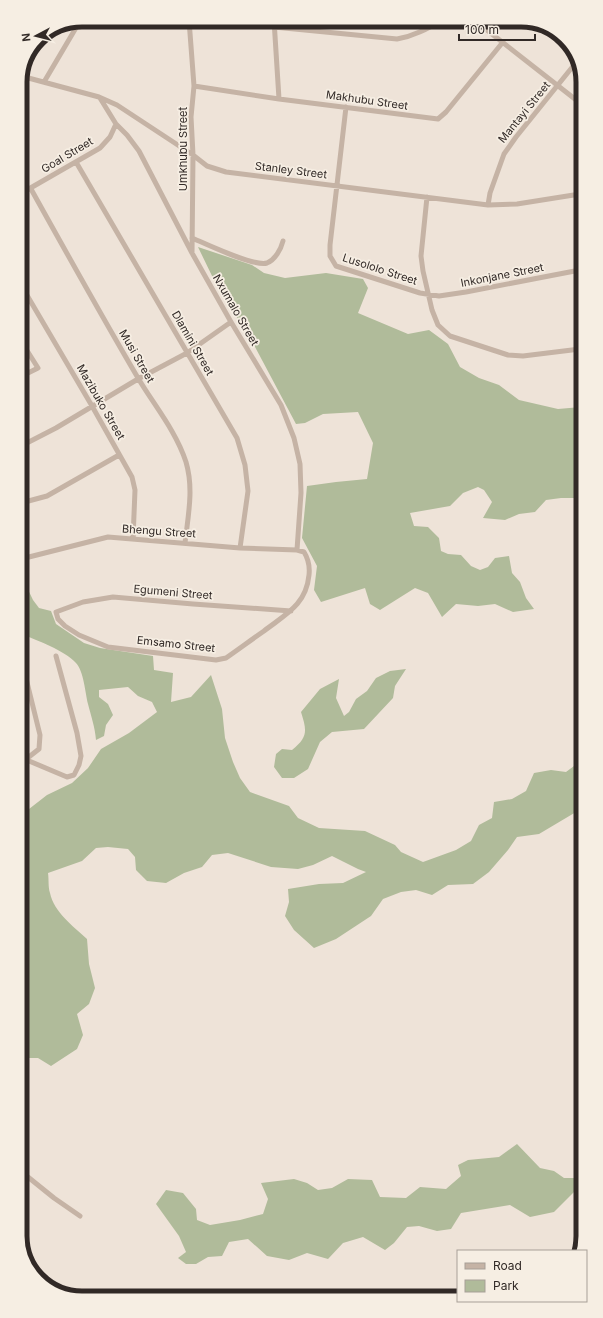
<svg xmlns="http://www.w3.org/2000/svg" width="603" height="1318" font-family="Inter,sans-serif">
<rect width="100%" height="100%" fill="#eee3d8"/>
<path fill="#b0bb9a" d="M198,247L252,265L264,273L285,278L326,273L363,279L368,288L358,313L408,334L429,330L448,344L460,367L479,378L499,385L519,400L558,409L581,407V494L579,498H561L546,500L535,512L519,514L505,520L483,518L492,502L484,490L478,487L463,493L450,506L410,513L414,526L428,527L439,538L441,551L448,554L461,555L471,566L480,570L488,567L495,558L509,556L512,573L520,582L526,598L534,609L513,612L495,604L478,606L456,604L442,617L428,593L415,588L380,610L370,604L365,588L321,602L314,590L317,566L302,538L307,486L336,482L367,479L373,443L358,412L323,414L305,423L296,424L254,345L214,280Z
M21,575L33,600L39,608L51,611L56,624L84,643L100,648L153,656L154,670L173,673L171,702L191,697L211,675L222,709L225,738L233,762L240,778L250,792L289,806L298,818L319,828L365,831L395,845L401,852L423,862L456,850L471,841L479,825L492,818L494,802L512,799L526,791L534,773L551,770L566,772L582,760V804L576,812L539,834L517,837L508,850L489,872L473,884L448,885L432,895L416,890L401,892L383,899L371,916L336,939L314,948L294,930L285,916L289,902L288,889L319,884L343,883L366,872L358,869L332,856L313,865L298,869L271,867L228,853L212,855L202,867L184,873L166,883L147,881L136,870L135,857L128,849L108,847L96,848L82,861L48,873C49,880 48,887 50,893C54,912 73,926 87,939L89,964L95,988L89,1004L77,1014L83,1035L77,1049L51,1066L38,1058H24L22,810L29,809L47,795L72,783L88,768L101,749L129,733L157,712L152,702L138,696L128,687L99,690V697L108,704L113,715L106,725L104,736L96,740C95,727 91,716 88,704C85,692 84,672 76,663C64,650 38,641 22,634Z
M406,669L395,686L393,698L364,729L332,732L320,742L308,769L294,778H282L274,767L276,754L282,749L292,750C308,737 307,731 301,712L320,689L339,679L336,698L344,716L349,712L356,699L367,691L376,678L390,671Z
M517,1144L540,1168L554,1171L564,1178H583V1188L576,1190L554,1212L530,1217L510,1205L461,1213L451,1229L437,1231L419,1226L407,1227L394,1243L385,1250L363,1237L343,1243L328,1259L307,1253L289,1260L267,1256L248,1239L229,1242L222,1256L208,1257L196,1264H186L178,1258L186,1252L179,1236L156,1204L166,1190L183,1193L196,1209L197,1220L210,1225L240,1220L263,1214L268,1199L261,1183L294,1179L307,1183L318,1190L332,1188L348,1179L372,1180L380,1197L406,1198L420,1187L446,1189L461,1176L458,1165L468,1160L499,1157Z"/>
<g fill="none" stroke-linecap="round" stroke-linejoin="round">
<path stroke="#c5b3a5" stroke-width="5" d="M189,20L194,86L191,117L193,155L192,253
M274,20L279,99
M474,20L580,103
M274,27L397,39C414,36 427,29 442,20
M21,76L99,97L117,105L193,155L207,166L226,172L488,205L517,204L580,194
M44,82L80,21
M194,86L279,99L438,119L446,112L503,42
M100,98L116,124L127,135L139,151L192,253L231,322L281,405L294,438L300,464L301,493L297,550
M346,107L330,245V256L336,266L420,293L439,296L466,292L580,270
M76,162L237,438L245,465L248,491L240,548
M31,189C66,252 101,315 138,378C154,405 176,431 186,462C194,489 188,516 185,543
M20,194L100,148L110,137L116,124
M427,197L421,256L423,271L432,310L438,325L450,336L508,355L523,356L580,349
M488,205L490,193L504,154L516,137L578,60
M192,238C206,244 254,267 267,263C275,260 281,249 283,241
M21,285L92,406L132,477L135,490L133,539
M21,341L38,368L26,374L21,364
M21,446L56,428L138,379L187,353L231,322
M21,503L47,496L119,455
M21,559L108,537L240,548L297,550L304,552C309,560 310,566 309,575C306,605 286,614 264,631C251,640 239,649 226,658L216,660L108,647L79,635L65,626L58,619L56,612L83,602L113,597L193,604L291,611
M22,662L40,735L39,749L25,760L22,766
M22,758L67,777L74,775L79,765L81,756L77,733L56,656
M23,1173L54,1198L80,1216"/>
</g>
<g text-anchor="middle" stroke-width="3.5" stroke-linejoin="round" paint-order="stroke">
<g font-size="11" fill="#312926" stroke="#f6eee3">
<text transform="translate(367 100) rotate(8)" y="4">Makhubu Street</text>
<text transform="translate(524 112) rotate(-51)" y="4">Mantayi Street</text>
<text transform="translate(183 149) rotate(-90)" y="4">Umkhubu Street</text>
<text transform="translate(67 155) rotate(-31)" y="4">Goal Street</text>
<text transform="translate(291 170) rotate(7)" y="4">Stanley Street</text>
<text transform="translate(380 269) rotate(18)" y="4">Lusololo Street</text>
<text transform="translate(502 275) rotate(-11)" y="4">Inkonjane Street</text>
<text transform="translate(236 310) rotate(60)" y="4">Nxumalo Street</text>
<text transform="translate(193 343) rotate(60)" y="4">Dlamini Street</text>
<text transform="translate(137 356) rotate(60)" y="4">Musi Street</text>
<text transform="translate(101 402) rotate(60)" y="4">Mazibuko Street</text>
<text transform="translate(159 531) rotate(4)" y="4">Bhengu Street</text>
<text transform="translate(173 592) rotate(5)" y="4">Egumeni Street</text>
<text transform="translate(176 644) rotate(6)" y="4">Emsamo Street</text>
</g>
</g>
<path d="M0 0H603V1318H0ZM82 27H521A55 55 0 0 1 576 82V1236A55 55 0 0 1 521 1291H82A55 55 0 0 1 27 1236V82A55 55 0 0 1 82 27Z" fill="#f6eee3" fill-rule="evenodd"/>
<path fill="none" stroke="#312926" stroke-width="5" d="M82 27H521A55 55 0 0 1 576 82V1236A55 55 0 0 1 521 1291H82A55 55 0 0 1 27 1236V82A55 55 0 0 1 82 27Z"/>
<rect x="457" y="1250" width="130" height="52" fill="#f6eee3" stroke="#a79f97"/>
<rect x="465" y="1263" width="20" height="6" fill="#c5b3a5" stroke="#a79f97"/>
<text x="493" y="1270" font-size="12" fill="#312926">Road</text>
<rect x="465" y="1280" width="20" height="12" fill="#b0bb9a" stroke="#a79f97"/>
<text x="493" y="1290" font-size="12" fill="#312926">Park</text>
<g transform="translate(36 36) rotate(263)" stroke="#f6eee3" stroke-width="3" paint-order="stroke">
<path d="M0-3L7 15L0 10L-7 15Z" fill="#312926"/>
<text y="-6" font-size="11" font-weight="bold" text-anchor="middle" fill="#312926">N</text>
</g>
<path d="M459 34v6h76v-6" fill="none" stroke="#312926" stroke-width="2"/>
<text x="465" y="34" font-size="12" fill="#312926" stroke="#f6eee3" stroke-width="3" paint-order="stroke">100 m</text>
</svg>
